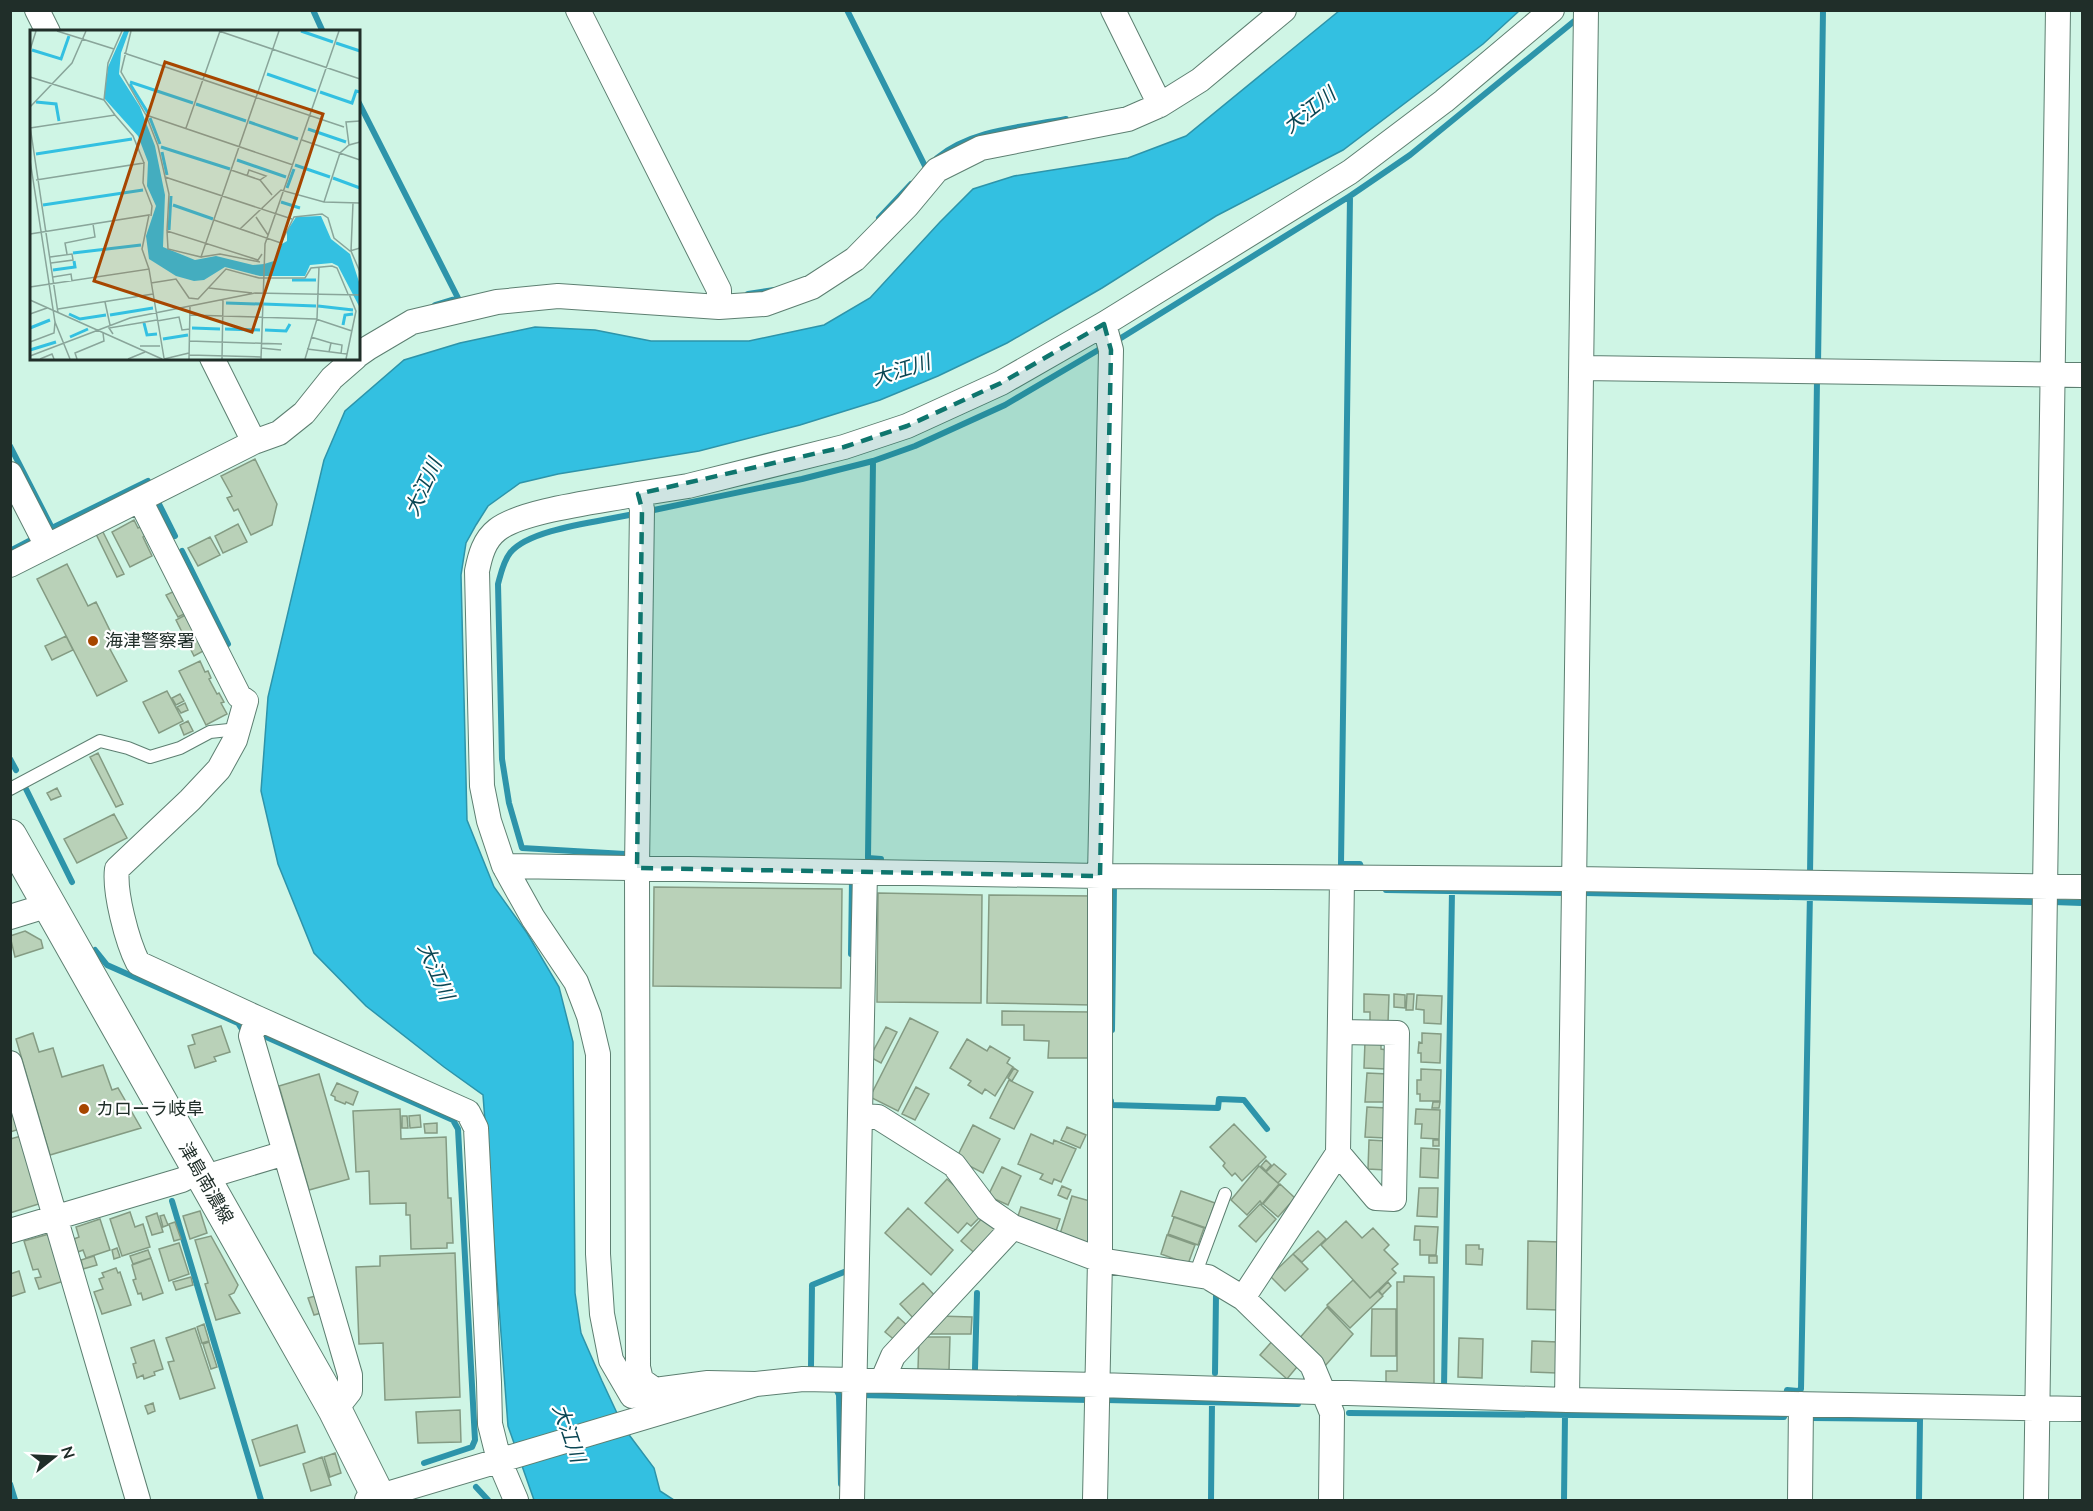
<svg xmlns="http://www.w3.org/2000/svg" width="2093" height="1511" font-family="Mulish,'Noto Sans JP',sans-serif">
<rect width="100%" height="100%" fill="#cff5e5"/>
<path fill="#33c0e1" stroke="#2d94aa" stroke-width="1.5" d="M1339,11H1519L1483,44L1343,150L1216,216L1102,288L1007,343L938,376L880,400L800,425L699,451L558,474L520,483L488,506L476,525L466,543L461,575L467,820L494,887L527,933L559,987L573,1042L575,1293L581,1333L602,1381L624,1428L654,1468L660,1491L674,1500H534L508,1426L483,1095L444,1067L366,1006L314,953L278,864L261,791L268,697L324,460L345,411L404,360L460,343L535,327L595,330L651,341H749L824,325L870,298L940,222L973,189L1014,176L1128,158L1186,136Z"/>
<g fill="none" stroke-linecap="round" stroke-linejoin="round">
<path stroke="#2d94aa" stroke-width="6" d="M313,10L323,32
M847,10L926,168
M358,101L458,298L435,305
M937,158C972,129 1024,127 1066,119
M1350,196L1341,864H1360L1362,870
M879,218L911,184
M748,294L774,290
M1121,338L1350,196L1410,155L1578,18
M1818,365L1823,10
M10,446L52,528L148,481L150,485
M873,461L868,858L881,859V863
M157,500L175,536
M654,510L802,479L873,461L915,446L1005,405L1100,349
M10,551L33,539
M182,551L228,644
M10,759L16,770
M26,789L72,882
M625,858V854L522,848L509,803L502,759L498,584C501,573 503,562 510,553C529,529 598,522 629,515
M1810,875L1817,380
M1386,890L1565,893
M1584,893L2037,902
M2053,902L2082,903
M95,950L107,965L238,1023L245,1034
M851,954L852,880
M1112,1030L1114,885
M259,1037L264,1036L453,1120L458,1129L475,1440L472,1447L424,1463
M1111,1101V1105L1218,1108L1219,1099L1244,1100L1267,1129
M172,1201L261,1500
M811,1366L812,1285L849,1270V1267
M975,1369L977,1293
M1215,1373L1216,1295
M1444,1388L1452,891
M836,1389L839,1395L841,1484
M859,1395L1090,1400
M1786,1396L1787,1390L1798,1391L1801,1389L1810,892
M1105,1400L1298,1404
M1349,1413L1784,1417L1785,1413
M1811,1418L1920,1419L1919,1500
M10,1484L15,1500
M476,1487L488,1500
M1211,1500L1212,1402
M1564,1500L1565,1415"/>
</g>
<path fill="#b9d1b8" stroke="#849b83" stroke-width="1.5" d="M255,459L277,504L272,525L251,535L238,509L234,511L227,498L232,496L221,476Z
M134,520L138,528L144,525L148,534L143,537L152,556L130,567L112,532Z
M238,524L247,542L223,553L215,536Z
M101,528L124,574L117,577L95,532Z
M210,537L220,555L198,566L188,548Z
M67,564L88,606L96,602L117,645L110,649L127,681L97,696L37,579Z
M177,590L188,612L178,617L166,595Z
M189,613L207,649L194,656L176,620Z
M66,636L73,650L52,660L45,646Z
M200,661L205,672L208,671L211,678L209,679L217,694L219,693L224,702L221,703L227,714L206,725L179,671Z
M167,691L183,721L159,733L143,702Z
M180,694L184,701L176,705L172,698Z
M185,703L188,710L181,713L177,707Z
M188,721L193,731L184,735L180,725Z
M98,753L123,804L116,807L90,757Z
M57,788L61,796L51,800L47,793Z
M114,814L127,838L77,863L64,839Z
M654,887L842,889L841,988L653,986Z
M878,893L982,895L981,1003L877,1002Z
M989,895L1093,896L1092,1005L987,1003Z
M25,931L41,940L43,948L15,957L10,936Z
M1364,994L1389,995L1388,1023H1370V1012H1364Z
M1394,994L1405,995V1008L1394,1007Z
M1407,994H1414L1413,1010H1406Z
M1417,995L1442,996L1441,1024L1424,1023V1010L1416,1009Z
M1002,1011L1092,1012V1058H1048L1049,1041L1024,1040V1025H1002Z
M910,1018L938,1032L898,1111L870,1097Z
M221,1026L230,1052L214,1057L216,1061L195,1068L188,1046L195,1044L192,1035Z
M886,1027L897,1032L881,1063L870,1057Z
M33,1033L39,1052L53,1048L62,1077L103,1065L112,1090L118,1088L141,1128L50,1155L16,1039Z
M1422,1033L1441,1034L1440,1063L1421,1062V1053H1418L1419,1042L1422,1043Z
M967,1039L987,1051L990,1046L1010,1058L1007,1063L1013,1067L995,1096L985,1089L982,1094L968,1085L971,1081L950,1068Z
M1365,1041H1381V1049L1387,1050L1386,1069L1364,1068Z
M1014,1068L1018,1071L1012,1081L1008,1078Z
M1421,1069L1441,1070L1440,1101H1420V1094H1417V1080H1421Z
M1367,1073L1388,1074L1387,1102H1365Z
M319,1074L349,1179L309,1190L279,1086Z
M1009,1080L1033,1092L1014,1129L990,1118Z
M337,1083L358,1092L353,1105L346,1102L345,1104L335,1100V1097L331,1095Z
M10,1087L23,1128L10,1132Z
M916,1087L929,1094L915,1120L902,1114Z
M1433,1102H1440L1439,1108H1432Z
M1367,1107L1388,1108L1386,1138L1365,1137Z
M400,1109L401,1139L446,1137L448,1198H451L453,1243H447V1248L411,1249L410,1215H406V1203L370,1204L369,1171L356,1172L353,1111Z
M1416,1109L1440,1110L1439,1139L1421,1138L1422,1124H1415Z
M420,1115L421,1127L410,1128L409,1116Z
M402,1116H407L408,1128H402Z
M437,1123V1133H425L424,1124Z
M1234,1124L1266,1157L1242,1181L1235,1173L1232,1176L1223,1166L1225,1163L1210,1147Z
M973,1125L1000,1139L983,1173L956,1159Z
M1067,1127L1086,1135L1080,1148L1061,1140Z
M1031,1134L1053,1144L1054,1140L1076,1149L1061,1182L1054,1179L1052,1184L1040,1179L1043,1174L1018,1164Z
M25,1135L45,1202L10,1213V1139Z
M1369,1140L1387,1141L1386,1170L1368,1169Z
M1433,1140H1439V1146H1433Z
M1421,1148L1439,1149L1438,1178L1420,1177Z
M1266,1160L1271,1165L1266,1171L1261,1166Z
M1274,1164L1286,1174L1278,1183L1266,1172Z
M1259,1166L1279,1184L1262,1204L1260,1201L1247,1215L1231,1200Z
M1002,1167L1021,1176L1008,1205L988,1196Z
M947,1179L984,1213L971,1226L967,1223L958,1233L925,1203Z
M1280,1184L1295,1198L1278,1217L1263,1204Z
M1062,1186L1071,1190L1067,1199L1058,1195Z
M1419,1188H1438L1437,1217L1417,1216Z
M1181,1191L1215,1203L1206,1228L1172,1216Z
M1072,1196L1090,1201L1088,1246L1059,1237Z
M1260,1204L1276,1219L1256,1242L1239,1226Z
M1021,1207L1060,1219L1055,1234L1016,1222Z
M908,1208L953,1250L931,1275L885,1233Z
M200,1211L207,1233L190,1239L183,1216Z
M130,1212L135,1227L143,1224L150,1247L122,1256L110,1219Z
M157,1213L163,1232L152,1235L146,1217Z
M986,1214L1004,1230L979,1257L961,1241Z
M164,1215L168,1225L163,1227L160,1216Z
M1174,1217L1204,1228L1198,1245L1168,1234Z
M100,1219L110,1250L86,1258L83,1250L78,1252L74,1239L79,1237L76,1227Z
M1346,1221L1362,1238L1373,1228L1389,1245L1384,1250L1398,1264L1392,1269L1396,1273L1370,1298L1321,1245Z
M175,1222L181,1239L174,1241L169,1224Z
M1415,1226L1438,1227L1436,1255H1420V1240H1414Z
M1318,1231L1326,1239L1302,1262L1293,1254Z
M49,1234L67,1280L39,1289L35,1278L41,1277L38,1269L33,1270L24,1241Z
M1167,1235L1195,1245L1188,1264L1161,1254Z
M211,1236L238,1285L234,1293L229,1295L240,1313L216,1320L205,1284L208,1283L195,1240Z
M1528,1241L1560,1242L1559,1310L1527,1309Z
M179,1243L189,1274L169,1281L159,1249Z
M1466,1245H1479V1249H1483L1482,1265L1466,1264Z
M117,1248L120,1257L114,1259L112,1250Z
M148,1250L151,1258L133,1264L130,1256Z
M455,1253L460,1397L385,1400L383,1343L359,1344L356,1267L380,1266V1256Z
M1293,1254L1308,1269L1285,1291L1270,1276Z
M94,1256L97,1265L83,1269L81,1260Z
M1429,1256H1437V1263H1429Z
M151,1258L163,1293L143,1300L141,1293L138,1294L133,1280L136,1279L132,1265Z
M116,1268L118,1273L120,1272L131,1305L102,1314L94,1292L103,1289L99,1279L104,1277L102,1273Z
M19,1271L25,1292L10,1297V1274Z
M1404,1276L1434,1277V1387H1386V1371H1397V1282H1404Z
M191,1277L193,1285L176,1290L173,1282Z
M1353,1280L1370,1298L1378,1291L1383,1296L1350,1328L1327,1305Z
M1388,1282L1391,1286L1382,1295L1379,1291Z
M923,1283L938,1299L916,1321L900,1304Z
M319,1295L325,1312L314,1315L308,1298Z
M1327,1307L1353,1334L1325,1366L1297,1341Z
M1372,1309H1396V1356H1371Z
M938,1316L972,1317L971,1334H931Z
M898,1317L909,1327L897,1342L885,1332Z
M204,1324L209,1341L202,1343L197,1327Z
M195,1328L215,1388L180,1399L168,1362L174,1361L166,1338Z
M919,1337H950L949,1370L918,1369Z
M1459,1338L1483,1339L1482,1378L1458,1377Z
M1274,1339L1301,1362L1287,1379L1260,1355Z
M154,1340L163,1369L154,1372L155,1375L144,1379L143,1375L137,1378L133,1364L136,1363L131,1348Z
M1532,1341L1558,1342L1557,1373L1531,1372Z
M209,1342L217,1367L211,1369L203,1344Z
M153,1403L155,1411L148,1414L145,1406Z
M460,1410L461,1442L418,1443L416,1412Z
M297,1425L305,1452L260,1466L252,1440Z
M335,1453L341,1473L330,1477L324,1457Z
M322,1457L331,1485L311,1491L303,1464Z"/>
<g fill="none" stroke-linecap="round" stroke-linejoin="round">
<defs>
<path id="lane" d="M10,789L100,741L128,748L150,757L180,748L210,732L238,729
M1195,1275L1225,1194"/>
<path id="street" d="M37,10L48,32
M1160,105L1200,80L1284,10
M719,307L765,304L812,287L855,259L907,206L937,170L981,148L1128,119L1160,105L1113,10
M358,355L368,348L412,322L497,302L558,296L719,307V290L578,10
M1582,368L2082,375
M254,442L279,433L304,413L332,378L355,358
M10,474L47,546
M638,494C604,501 522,510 497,530C484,540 480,556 477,571L482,786L489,821L504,866L1100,876L1575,879L2082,887
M140,500L239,696L246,701L235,740L219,769L190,800L117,869C114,892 127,941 138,963L257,1018L468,1112L476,1128L489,1382L490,1424L499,1460L516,1500
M10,565L254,442L212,358
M504,866L533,918L576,982L589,1016L598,1054V1254L602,1314L611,1360L632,1396L655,1390
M10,917L49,905
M257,1018L251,1036L350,1375V1391L335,1410
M10,1063L138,1500
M861,1116L878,1117L954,1165L987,1209L1013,1227L1100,1260L1208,1277L1243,1298L1312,1365L1332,1413L1331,1500
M1338,1153L1376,1198L1394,1199L1397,1033L1340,1032
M202,1178L285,1153
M10,1231L182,1180L199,1171
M1243,1298L1338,1153L1342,879
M883,1379L893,1356L1013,1227
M756,1384L708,1383L655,1390L641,1380L638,1367L637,868L642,509L638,494L688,486L844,447L907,426L1001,383L1104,324L1350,172L1444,101L1552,10
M1567,1400L1586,10
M367,1500L756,1384L803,1379L1098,1385L1567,1400L2082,1409
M852,1500L865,872
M1095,1500L1100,1260V876L1111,350L1104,324
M1800,1500L1801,1404
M2036,1500L2058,10"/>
<path id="primary" d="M10,836L335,1410L380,1500"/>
</defs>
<use href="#lane" stroke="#5d7f71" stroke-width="14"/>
<use href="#street" stroke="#5d7f71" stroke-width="26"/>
<use href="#primary" stroke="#5d7f71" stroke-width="35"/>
<use href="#lane" stroke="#fff" stroke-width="12"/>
<use href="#street" stroke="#fff" stroke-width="24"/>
<use href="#primary" stroke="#fff" stroke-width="33"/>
</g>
<path fill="#0f766e" fill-opacity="0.2" stroke="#0f766e" stroke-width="4.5" stroke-dasharray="12 8" stroke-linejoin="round" d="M1104,324L1111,350L1100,876L637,868L642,509L638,494L844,447L907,426L1001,383Z"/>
<g fill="#a74600" stroke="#fff" stroke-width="2">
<circle cx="93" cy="641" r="6"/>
<circle cx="84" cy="1109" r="6"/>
</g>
<g text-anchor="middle" stroke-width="4.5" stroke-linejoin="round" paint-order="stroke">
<g font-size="18" fill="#202e29" stroke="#fff" text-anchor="start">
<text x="105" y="647">海津警察署</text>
<text x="96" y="1115">カローラ岐阜</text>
</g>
<g font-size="18" fill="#202e29" stroke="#fff">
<text transform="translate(206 1183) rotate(60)" y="6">津島南濃線</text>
</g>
<g font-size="20" font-style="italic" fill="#0b4754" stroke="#fff">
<text transform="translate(1309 110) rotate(-38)" y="7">大江川</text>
<text transform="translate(901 370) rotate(-17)" y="7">大江川</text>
<text transform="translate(423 487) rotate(-65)" y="7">大江川</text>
<text transform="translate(436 971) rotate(66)" y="7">大江川</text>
<text transform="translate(569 1433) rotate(71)" y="7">大江川</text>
</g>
</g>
<g transform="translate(30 30)">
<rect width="330" height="330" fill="#cff5e5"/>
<path d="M94,1H99L91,23L89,44L110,77L125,116L135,165L133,217L165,230L186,226L223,235L234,234L244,231L252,214L257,211V201L266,187L291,186L301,209L320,224L330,255V278L308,236L302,233L280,235L275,246H230L195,237L174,250L164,251L146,246L119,229L116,206L126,176L117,156L118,132L108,106L74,68L78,37Z" fill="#33c0e1"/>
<path fill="none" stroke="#33c0e1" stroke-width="3" d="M271,1L303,12M306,13L330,21M2,20L31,29L39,6M237,44L286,61M100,52L163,73M100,54L118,83M290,62L322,73L326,61L330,62M6,72L26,74L29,91M166,74L216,91M120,88L130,114M219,92L268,109M278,99L316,112M131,117L200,139M132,122L137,145M6,124L102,109M207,130L256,147M265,135L300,147M303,148L330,158M257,158L264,139M251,172L270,178M13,175L113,160M143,175L183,189M139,200L141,166M43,223L111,215M23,240L45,237L44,231M262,250H286M196,273L230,274M233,274L286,276M288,276L323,280M39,284L50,289L76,285M80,285L123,278M114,293L117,305L127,304M313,295L315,285L323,284M0,298L20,290M162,298L190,299M195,299L230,300M235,300L256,301L260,294M40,307L58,299M133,309L158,305M0,320L26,312"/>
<path fill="none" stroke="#89a59a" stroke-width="1.5" d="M27,1L84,19L92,1M101,1L91,42L116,85L128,116L139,164L137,201L228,230L232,224M189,1L330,49M0,20L6,1M94,23L314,97M0,47L74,70L85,85M74,70L78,33L84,19M0,77L42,33L56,1M116,85L263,135M0,96L28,283M0,98L85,85L103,106L114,133M156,98L190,1M272,110L330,130M319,115L316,92L330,91M0,130L25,292L40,329M201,140L230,150L242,165M217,146L219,140L236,146L230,150M135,147L262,189M6,150L114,133L113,153L122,176L121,186M294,172L310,123L319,115L330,112M323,173L321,221L330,242M226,187L238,205M184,190L251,213L264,187L292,184L298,188L304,208L320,221L330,218M210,199L251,160L294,172L330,173M137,201L138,219L171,227L249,1M0,204L119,185L112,219L119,239M37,224L35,213L65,207L63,194M20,227L42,224L43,230L21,233M171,227L190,224L230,232M23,247L41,244L42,251M121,253L146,249L159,268L168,269L196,239L229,248H275L281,238L302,236L307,238L318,264M0,257L119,239L134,328M179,258L222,263M0,270L132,329M75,272L80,295M28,279L123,264M0,284L17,278M160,285L286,289L322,301M127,291L149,287L152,300L160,299M83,304L79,298L127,290M281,307L301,313L299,322M159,311L252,314M0,312L24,303L25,292M301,313L312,315L311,324M110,316H130M231,318L251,320M277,319L317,324M159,325L231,327M0,326L100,288L225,263L330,265M10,329L22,324L24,329M47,329L45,323L74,311L73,303M98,329L115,322M134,329L159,323M159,329L160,276M192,329L193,270M231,329L235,214L309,1M275,329L287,289L289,237M316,329L326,281L319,264"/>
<path fill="#a74600" fill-opacity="0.15" stroke="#a74600" stroke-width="3" d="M135,32L293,84L222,302L64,251Z"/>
<rect width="330" height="330" fill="none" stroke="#202e29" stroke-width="3"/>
</g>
<rect width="2093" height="1511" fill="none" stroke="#202e29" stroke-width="24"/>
<g transform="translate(54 1457) rotate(72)" stroke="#ffffff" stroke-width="4.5" paint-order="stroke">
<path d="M0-4.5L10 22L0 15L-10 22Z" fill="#202e29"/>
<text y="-9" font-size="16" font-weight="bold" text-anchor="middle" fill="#202e29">N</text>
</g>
</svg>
